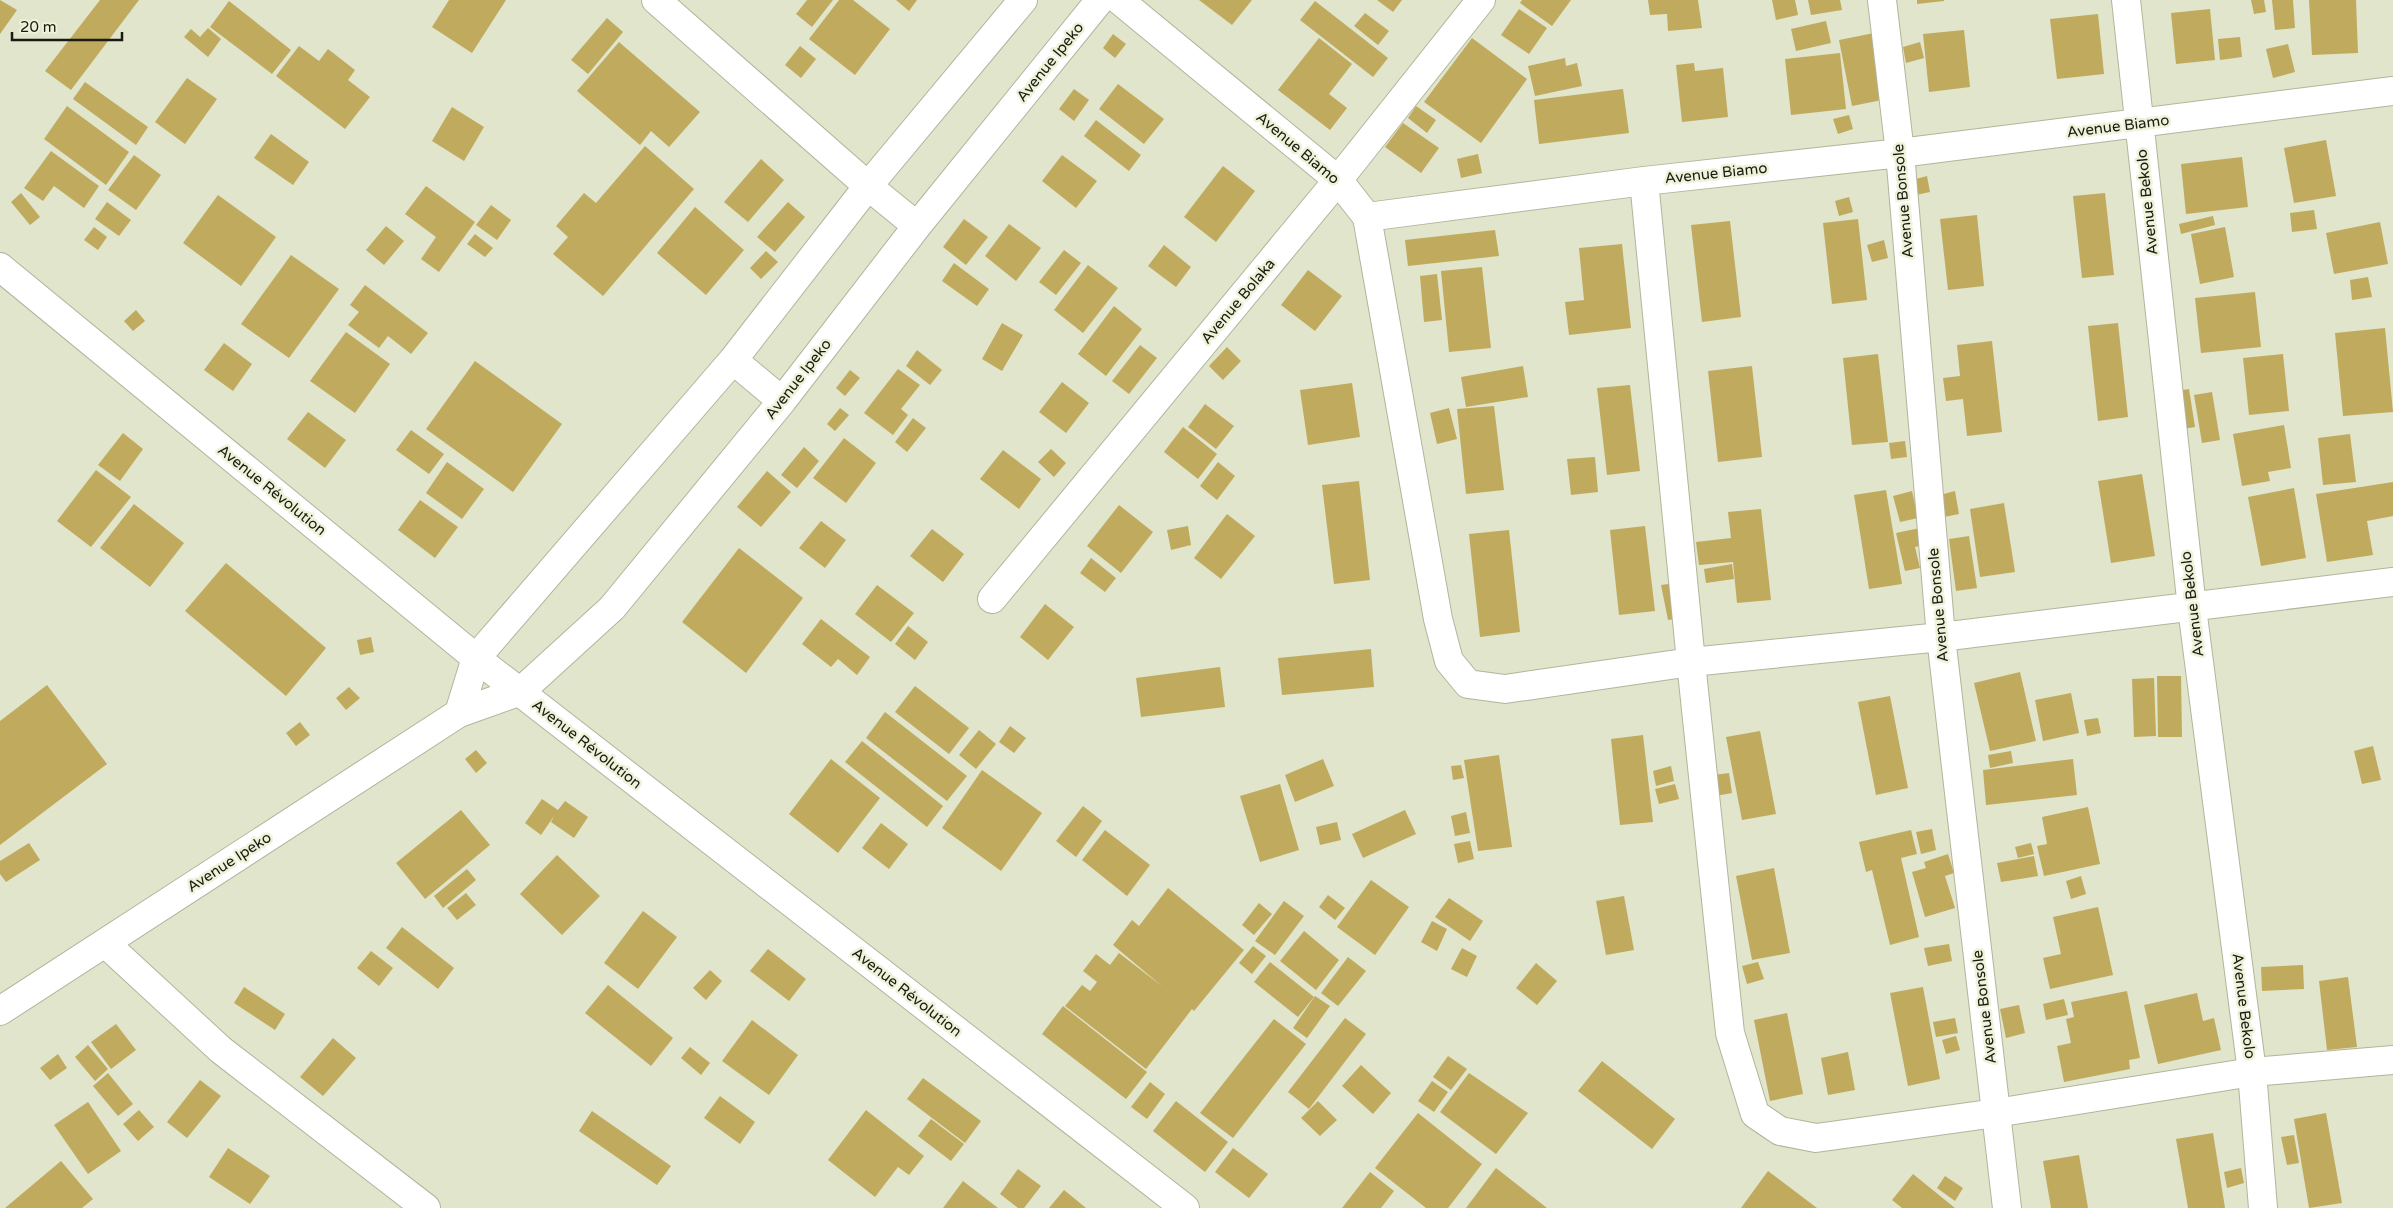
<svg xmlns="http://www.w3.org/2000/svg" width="2393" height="1208" font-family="'Varela Round',sans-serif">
<rect width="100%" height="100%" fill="#e0e5cb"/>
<path fill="#c0aa5e" d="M0,0L17,10L0,34Z
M100,0H139L71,90L45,71Z
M449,0H506L472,53L432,27Z
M807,0H833L812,27L796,14Z
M839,0H853L890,29L855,75L809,39Z
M896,0H917L909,11Z
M1199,0H1252L1232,25Z
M1377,0H1402L1393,12Z
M1522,0H1571L1552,26L1520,3Z
M1648,0H1698L1702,28L1668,31L1667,14L1650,15Z
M1772,0H1795L1798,15L1776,20Z
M1808,0H1840L1842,10L1811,15Z
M1917,0H1944V1L1917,4Z
M2251,0H2264L2266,12L2254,14Z
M2272,0H2293L2295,28L2275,30Z
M2309,0H2356L2358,53L2312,55Z
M229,1L291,50L272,74L210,27Z
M1315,1L1388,58L1373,77L1300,20Z
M1519,9L1547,28L1529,54L1501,35Z
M2210,9L2215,60L2176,64L2171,13Z
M1365,13L1389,31L1378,45L1354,26Z
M2098,14L2104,74L2057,79L2050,19Z
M607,18L623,32L588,74L571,60Z
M1826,21L1831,43L1796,51L1791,29Z
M208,28L221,39L208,57L184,37L191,29L200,37Z
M1964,30L1970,87L1929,92L1923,34Z
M1874,33L1887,99L1852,106L1839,40Z
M1113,34L1126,44L1115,58L1103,48Z
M2240,37L2242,57L2220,60L2218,39Z
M1319,38L1352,64L1329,94L1347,108L1330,130L1278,90Z
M1472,38L1527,79L1481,143L1424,102Z
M619,42L700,112L669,147L651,131L640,145L577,91Z
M1920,42L1924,58L1906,63L1903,47Z
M2288,44L2295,72L2273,78L2266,49Z
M299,46L319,61L328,49L355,70L348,80L370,97L345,129L276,76Z
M800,46L816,59L801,78L785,65Z
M1840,53L1846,109L1791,115L1785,59Z
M1565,58L1566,66L1577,63L1582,86L1535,96L1528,66Z
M1694,63L1695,71L1723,68L1728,117L1682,122L1676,65Z
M187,78L217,99L185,144L155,122Z
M85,82L148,127L136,145L73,99Z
M1118,84L1164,119L1144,144L1099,109Z
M1074,89L1089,100L1074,121L1059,109Z
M1623,89L1629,133L1539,144L1534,100Z
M67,106L129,152L106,185L44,139Z
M1416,106L1436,120L1427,133L1408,118Z
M452,107L484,127L464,161L432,141Z
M1849,115L1853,129L1838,134L1833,119Z
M1096,120L1141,155L1129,171L1084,136Z
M1403,123L1439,148L1421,173L1385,147Z
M271,134L309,162L293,185L254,158Z
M2326,140L2336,196L2294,203L2284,148Z
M645,146L694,189L603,296L553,254L568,237L556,226L584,193L596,203Z
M51,151L99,186L84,208L54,186L43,201L24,188Z
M1478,154L1482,173L1461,178L1457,159Z
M134,155L161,175L136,210L108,190Z
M1062,155L1097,181L1076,208L1042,181Z
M2242,157L2248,207L2186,214L2181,164Z
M761,159L784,180L748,222L724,202Z
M1223,166L1255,191L1216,242L1184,217Z
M1927,176L1930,192L1916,195L1912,180Z
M426,186L475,222L439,272L421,259L436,237L405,214Z
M21,193L40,217L30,225L11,202Z
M2105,193L2114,275L2082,278L2073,196Z
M218,195L276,237L241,286L183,243Z
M1849,197L1853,212L1839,216L1835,201Z
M107,202L131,220L119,236L95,219Z
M788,202L805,217L775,252L757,237Z
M491,205L511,220L497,240L476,225Z
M695,207L744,250L706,295L657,253Z
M2314,210L2317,229L2292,232L2290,213Z
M1977,215L1984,286L1948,290L1940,219Z
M2213,216L2215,225L2181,234L2179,224Z
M964,219L988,237L966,265L943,247Z
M1858,219L1867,300L1832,304L1823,223Z
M1730,221L1741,317L1702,322L1691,225Z
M2380,222L2388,264L2334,274L2326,233Z
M1009,224L1041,248L1016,281L985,256Z
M386,226L404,241L384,265L366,250Z
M94,227L107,237L98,250L84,240Z
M2225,227L2234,277L2200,284L2191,234Z
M1495,230L1499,256L1408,266L1405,240Z
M475,234L493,248L485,257L467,244Z
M1884,240L1888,258L1872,262L1867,245Z
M1622,244L1631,328L1569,335L1565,302L1584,300L1579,248Z
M1164,245L1191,267L1176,287L1148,266Z
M1064,250L1081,263L1056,295L1039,282Z
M766,251L778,262L761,279L750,268Z
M291,255L339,289L289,358L241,324Z
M954,263L989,289L977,306L942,281Z
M1088,265L1118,288L1083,333L1054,310Z
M1482,267L1491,348L1449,352L1441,271Z
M1308,270L1342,296L1315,331L1281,305Z
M1437,274L1442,320L1424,322L1420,276Z
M2368,277L2372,297L2352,300L2350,280Z
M365,285L428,333L411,354L388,336L379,348L348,325L359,312L350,305Z
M2255,292L2261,347L2201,353L2195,298Z
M1114,306L1142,329L1106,376L1078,354Z
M136,310L145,321L133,331L124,321Z
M1002,323L1023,335L1002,371L982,359Z
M2118,323L2128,417L2098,421L2088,326Z
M2385,328L2393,412L2343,416L2335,333Z
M346,332L390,364L355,413L310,381Z
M1992,341L2002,432L1967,436L1963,399L1946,401L1943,378L1960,376L1957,345Z
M224,343L252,364L233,391L204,370Z
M1140,345L1157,358L1129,394L1112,381Z
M1227,347L1241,361L1223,380L1209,366Z
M917,350L942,370L930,385L906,366Z
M1878,354L1888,442L1852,445L1843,358Z
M2283,354L2289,411L2249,415L2243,358Z
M475,361L562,424L513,492L426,429Z
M1523,366L1528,397L1466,407L1461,377Z
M1752,366L1762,457L1718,462L1708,371Z
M898,369L920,385L901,409L908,415L893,435L864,413Z
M850,370L860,378L845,396L836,388Z
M1062,382L1089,403L1066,433L1039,412Z
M1352,383L1360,437L1308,445L1300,390Z
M1630,385L1640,471L1607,475L1597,388Z
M2189,389L2195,427L2183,429L2176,391Z
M2212,392L2220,440L2202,443L2194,395Z
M1205,404L1234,426L1216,449L1188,427Z
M1494,406L1504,490L1466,494L1457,409Z
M840,408L849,415L835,431L827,424Z
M1449,408L1457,439L1437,444L1430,413Z
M308,412L346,440L325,468L287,439Z
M913,418L926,428L907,452L895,442Z
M2284,425L2291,468L2268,472L2270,481L2242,486L2233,434Z
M1183,427L1217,454L1198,479L1164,452Z
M411,430L444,454L429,474L396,450Z
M123,433L143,449L120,481L98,465Z
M2350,434L2356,482L2323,485L2318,438Z
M844,438L876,463L846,503L813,478Z
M1905,441L1907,457L1891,459L1889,443Z
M804,447L819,461L797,488L781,475Z
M1051,449L1066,463L1054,477L1038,462Z
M1003,450L1041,479L1019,509L980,479Z
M1595,457L1598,492L1571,495L1567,459Z
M447,462L484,489L462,519L426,493Z
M1218,462L1235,476L1217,500L1200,486Z
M96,470L131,497L91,547L57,521Z
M767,471L791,492L761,527L737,507Z
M2142,474L2155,556L2111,563L2098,481Z
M1359,481L1370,580L1334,584L1322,485Z
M2393,482V516L2367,521L2373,555L2327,562L2316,494Z
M2294,488L2306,558L2261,566L2248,497Z
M1886,490L1902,584L1869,589L1854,495Z
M1912,491L1918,518L1900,522L1893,496Z
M1955,491L1959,514L1944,517L1940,495Z
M420,500L458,527L435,558L398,530Z
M2004,503L2015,572L1980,577L1970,509Z
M134,504L184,543L150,587L100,548Z
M1119,505L1153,532L1121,573L1087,546Z
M1761,509L1771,600L1737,603L1733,562L1699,565L1696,542L1731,538L1728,512Z
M1227,514L1255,536L1221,579L1194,558Z
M821,521L846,540L825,568L799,548Z
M1188,526L1191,545L1171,550L1167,530Z
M1645,526L1655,611L1619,615L1610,530Z
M1920,528L1924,545L1915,547L1920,568L1905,571L1896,533Z
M932,529L964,554L943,582L910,556Z
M1509,530L1520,632L1480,637L1469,534Z
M1969,536L1977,588L1956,591L1949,539Z
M739,548L803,598L746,673L682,622Z
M1091,558L1116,578L1105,592L1080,573Z
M226,563L326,648L286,696L185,611Z
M1732,564L1734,579L1706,583L1704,569Z
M1676,583L1683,618L1668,620L1661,585Z
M877,585L914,613L891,642L855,614Z
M1045,604L1074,627L1048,660L1020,637Z
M821,619L870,657L857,675L838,659L831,667L802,644Z
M908,626L928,642L915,660L895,644Z
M371,637L374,652L360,655L357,640Z
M1371,649L1374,687L1282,695L1278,658Z
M1220,667L1225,707L1141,717L1136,678Z
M2020,672L2036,741L1990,751L1974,683Z
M2157,676H2181L2182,737H2158Z
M2154,678L2156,736L2134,737L2132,679Z
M47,685L107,764L0,845V721Z
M915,686L969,728L949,754L895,712Z
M349,687L360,698L346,710L336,698Z
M2071,693L2079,733L2043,741L2035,700Z
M1890,696L1908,788L1876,795L1858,702Z
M885,712L967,776L947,801L866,738Z
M2098,718L2101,733L2087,736L2084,720Z
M300,722L310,735L296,746L286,733Z
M1010,726L1026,738L1014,753L999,742Z
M979,730L996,744L976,769L959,755Z
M1760,731L1776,814L1742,820L1726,737Z
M1643,735L1653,822L1620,825L1611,739Z
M862,741L943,806L927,827L845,762Z
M2373,746L2381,780L2362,784L2354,751Z
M476,750L487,763L476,773L465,759Z
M2011,751L2013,763L1990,768L1988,755Z
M1499,755L1512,847L1478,851L1464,760Z
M831,759L880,798L838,853L789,814Z
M1323,759L1334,786L1295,802L1285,775Z
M2073,759L2077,795L1986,805L1983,770Z
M1461,765L1464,778L1453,780L1451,766Z
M1671,766L1674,781L1656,786L1653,771Z
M982,770L1042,813L1001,871L942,828Z
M1729,773L1732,793L1710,797L1706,776Z
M1280,784L1299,850L1260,862L1240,796Z
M1675,784L1679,799L1659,804L1655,789Z
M542,799L558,810L565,801L588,817L574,838L551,822L554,816L541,835L525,823Z
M1083,806L1102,821L1076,857L1056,841Z
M2088,807L2100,864L2044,876L2037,846L2047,844L2042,817Z
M461,810L490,845L425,899L396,863Z
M1405,810L1416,834L1363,858L1352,834Z
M1466,812L1470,833L1455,836L1451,816Z
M1337,822L1341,840L1320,845L1316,827Z
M881,823L908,844L889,869L862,848Z
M1932,829L1936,850L1921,854L1916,832Z
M1105,830L1150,865L1127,896L1082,860Z
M1911,830L1917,854L1901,858L1919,937L1890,945L1872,870L1866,872L1859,842Z
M1470,841L1474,859L1458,863L1454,844Z
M29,843L40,860L6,882L0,874V861Z
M2031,843L2034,854L2018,858L2015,847Z
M1948,854L1954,873L1945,876L1955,908L1925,917L1912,872L1926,868L1924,862Z
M557,855L600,896L562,935L520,894Z
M2034,856L2038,876L2001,882L1997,863Z
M1774,868L1790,953L1752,960L1736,876Z
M467,869L476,880L443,908L434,896Z
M2081,876L2086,894L2071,899L2066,881Z
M1371,880L1409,907L1375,955L1337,927Z
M1168,888L1244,950L1194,1011L1192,1009L1146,1069L1065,1006L1082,985L1090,991L1097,982L1083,971L1096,954L1110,965L1119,953L1163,987L1113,945L1132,920L1139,926Z
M466,893L476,905L457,920L447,908Z
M1328,895L1345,908L1335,920L1319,907Z
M1624,896L1634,950L1606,955L1596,901Z
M1449,898L1483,921L1470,941L1435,917Z
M1284,901L1304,916L1275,955L1255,941Z
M1259,903L1272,914L1254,935L1242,925Z
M2098,907L2113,975L2050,989L2043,958L2061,954L2053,917Z
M643,911L677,937L638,989L604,963Z
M1432,921L1447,929L1437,951L1421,942Z
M402,927L454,968L438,989L386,948Z
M1304,931L1339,960L1316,990L1280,961Z
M1949,944L1952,961L1928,966L1924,948Z
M1253,946L1266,956L1252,974L1239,963Z
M1462,948L1477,956L1467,977L1451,969Z
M768,949L806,979L789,1001L750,971Z
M371,951L393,968L379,986L357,968Z
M1348,957L1366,971L1338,1006L1321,993Z
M1270,962L1314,997L1298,1017L1254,982Z
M1758,962L1764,979L1747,984L1742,966Z
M1536,963L1557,981L1537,1005L1516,988Z
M2303,965L2304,989L2262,991L2261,967Z
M710,970L722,981L706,1000L693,988Z
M2348,977L2357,1047L2327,1050L2319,981Z
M608,985L673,1038L651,1066L585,1013Z
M244,987L285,1014L275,1030L234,1003Z
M1923,987L1940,1079L1908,1086L1890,993Z
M2127,991L2140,1058L2129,1060L2130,1069L2064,1082L2057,1046L2071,1043L2066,1019L2074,1017L2071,1002Z
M2197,993L2203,1021L2214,1018L2221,1050L2158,1064L2144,1005Z
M1315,996L1330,1006L1307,1038L1293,1028Z
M2064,999L2068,1015L2046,1020L2043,1004Z
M2019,1005L2025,1033L2006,1038L2000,1009Z
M1063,1006L1147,1072L1126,1099L1042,1034Z
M1787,1013L1803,1094L1770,1101L1754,1020Z
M1345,1018L1366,1034L1309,1109L1288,1092Z
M1955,1018L1958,1033L1936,1037L1933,1022Z
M1274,1019L1306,1044L1233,1138L1200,1113Z
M752,1020L798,1055L769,1095L722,1061Z
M116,1024L136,1050L111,1069L91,1042Z
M1956,1036L1960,1050L1946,1054L1942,1040Z
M333,1038L356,1058L323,1096L300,1077Z
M88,1045L108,1069L95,1081L75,1057Z
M690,1047L710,1063L701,1075L681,1058Z
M1848,1052L1855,1090L1828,1095L1821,1058Z
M58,1054L67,1068L50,1080L40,1068Z
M1448,1056L1467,1069L1451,1090L1433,1077Z
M1602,1061L1675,1119L1652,1149L1578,1091Z
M1361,1065L1391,1093L1373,1114L1342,1086Z
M108,1073L133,1104L118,1116L93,1086Z
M1469,1073L1528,1113L1496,1154L1440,1112Z
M923,1078L981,1121L965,1143L907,1099Z
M200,1080L221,1096L187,1138L167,1122Z
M1432,1081L1448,1092L1434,1112L1418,1101Z
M1150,1082L1165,1094L1147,1119L1131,1107Z
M720,1096L755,1122L740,1144L704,1118Z
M1176,1101L1228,1142L1205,1172L1153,1131Z
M1318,1101L1337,1120L1320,1136L1301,1118Z
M88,1102L121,1151L88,1174L54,1125Z
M139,1110L154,1127L138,1141L123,1124Z
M866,1110L924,1156L909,1175L898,1167L875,1197L828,1160Z
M592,1111L671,1166L657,1185L579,1131Z
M1418,1113L1482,1164L1448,1208H1426L1375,1168Z
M2326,1113L2342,1203L2309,1208L2294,1119Z
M931,1119L964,1144L951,1161L918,1136Z
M2213,1133L2225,1208H2188L2176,1139Z
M2294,1135L2299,1163L2287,1165L2281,1137Z
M228,1148L270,1176L250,1204L209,1177Z
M1233,1148L1268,1174L1249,1198L1215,1172Z
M2079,1155L2088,1208H2051L2043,1161Z
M61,1161L93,1199L82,1208H5Z
M1496,1168L1547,1208H1466Z
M2241,1168L2244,1183L2227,1188L2224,1172Z
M1018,1169L1041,1186L1024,1208H1018L1000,1194Z
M1768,1171L1817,1208H1741Z
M1370,1172L1394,1191L1381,1208H1342Z
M1913,1174L1955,1208H1902L1892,1200Z
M1945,1176L1963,1188L1955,1201L1937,1188Z
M963,1181L998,1208H943Z
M1064,1190L1086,1208H1049Z"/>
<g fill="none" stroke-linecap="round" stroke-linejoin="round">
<defs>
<path id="minor" d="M656,0L868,186L917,226
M1119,0L1338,180L1367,217L1644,181L1900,153L2393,91
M1882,0L1900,153L1941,637L2007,1208
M2126,0L2192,608L2252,1072L2263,1208
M1644,181L1691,662L1730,1033L1755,1114L1780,1131L1816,1138L1996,1113L2252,1072L2393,1060
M1367,217L1438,619L1449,661L1468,684L1505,689L1691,662L1941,637L2393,582
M0,267L476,658L1185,1208
M733,360L782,401
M992,599L1338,180L1481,0
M459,713L476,658L733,360L868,186L1023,0
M105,943L221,1050L426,1208
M0,1011L459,713L521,691L612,608L782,401L917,226L1100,0"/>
</defs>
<use href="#minor" stroke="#b0b59c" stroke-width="30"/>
<use href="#minor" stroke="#fff" stroke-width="28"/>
</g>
<g text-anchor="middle" stroke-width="5" stroke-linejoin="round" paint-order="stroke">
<g font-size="15" fill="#191b12" stroke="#edf2d8">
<text transform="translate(1050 62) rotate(-51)" y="5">Avenue Ipeko</text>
<text transform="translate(2118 126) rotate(-7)" y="5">Avenue Biamo</text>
<text transform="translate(1298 148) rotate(40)" y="5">Avenue Biamo</text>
<text transform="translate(1716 173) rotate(-6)" y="5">Avenue Biamo</text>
<text transform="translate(1903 201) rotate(-95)" y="5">Avenue Bonsole</text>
<text transform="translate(2147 202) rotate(-96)" y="5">Avenue Bekolo</text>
<text transform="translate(1238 301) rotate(-50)" y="5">Avenue Bolaka</text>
<text transform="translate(798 379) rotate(-52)" y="5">Avenue Ipeko</text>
<text transform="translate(272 490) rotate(39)" y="5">Avenue Révolution</text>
<text transform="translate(2192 604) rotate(-97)" y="5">Avenue Bekolo</text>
<text transform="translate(1938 605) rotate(-95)" y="5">Avenue Bonsole</text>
<text transform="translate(587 744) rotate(38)" y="5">Avenue Révolution</text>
<text transform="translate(229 862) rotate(-33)" y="5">Avenue Ipeko</text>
<text transform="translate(907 992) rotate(38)" y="5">Avenue Révolution</text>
<text transform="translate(2244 1006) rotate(83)" y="5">Avenue Bekolo</text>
<text transform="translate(1984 1007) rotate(-97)" y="5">Avenue Bonsole</text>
</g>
</g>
<path d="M12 32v8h110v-8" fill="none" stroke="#191b12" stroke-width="2.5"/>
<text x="20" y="32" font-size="15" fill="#191b12" stroke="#edf2d8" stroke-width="4" paint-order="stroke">20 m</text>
</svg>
